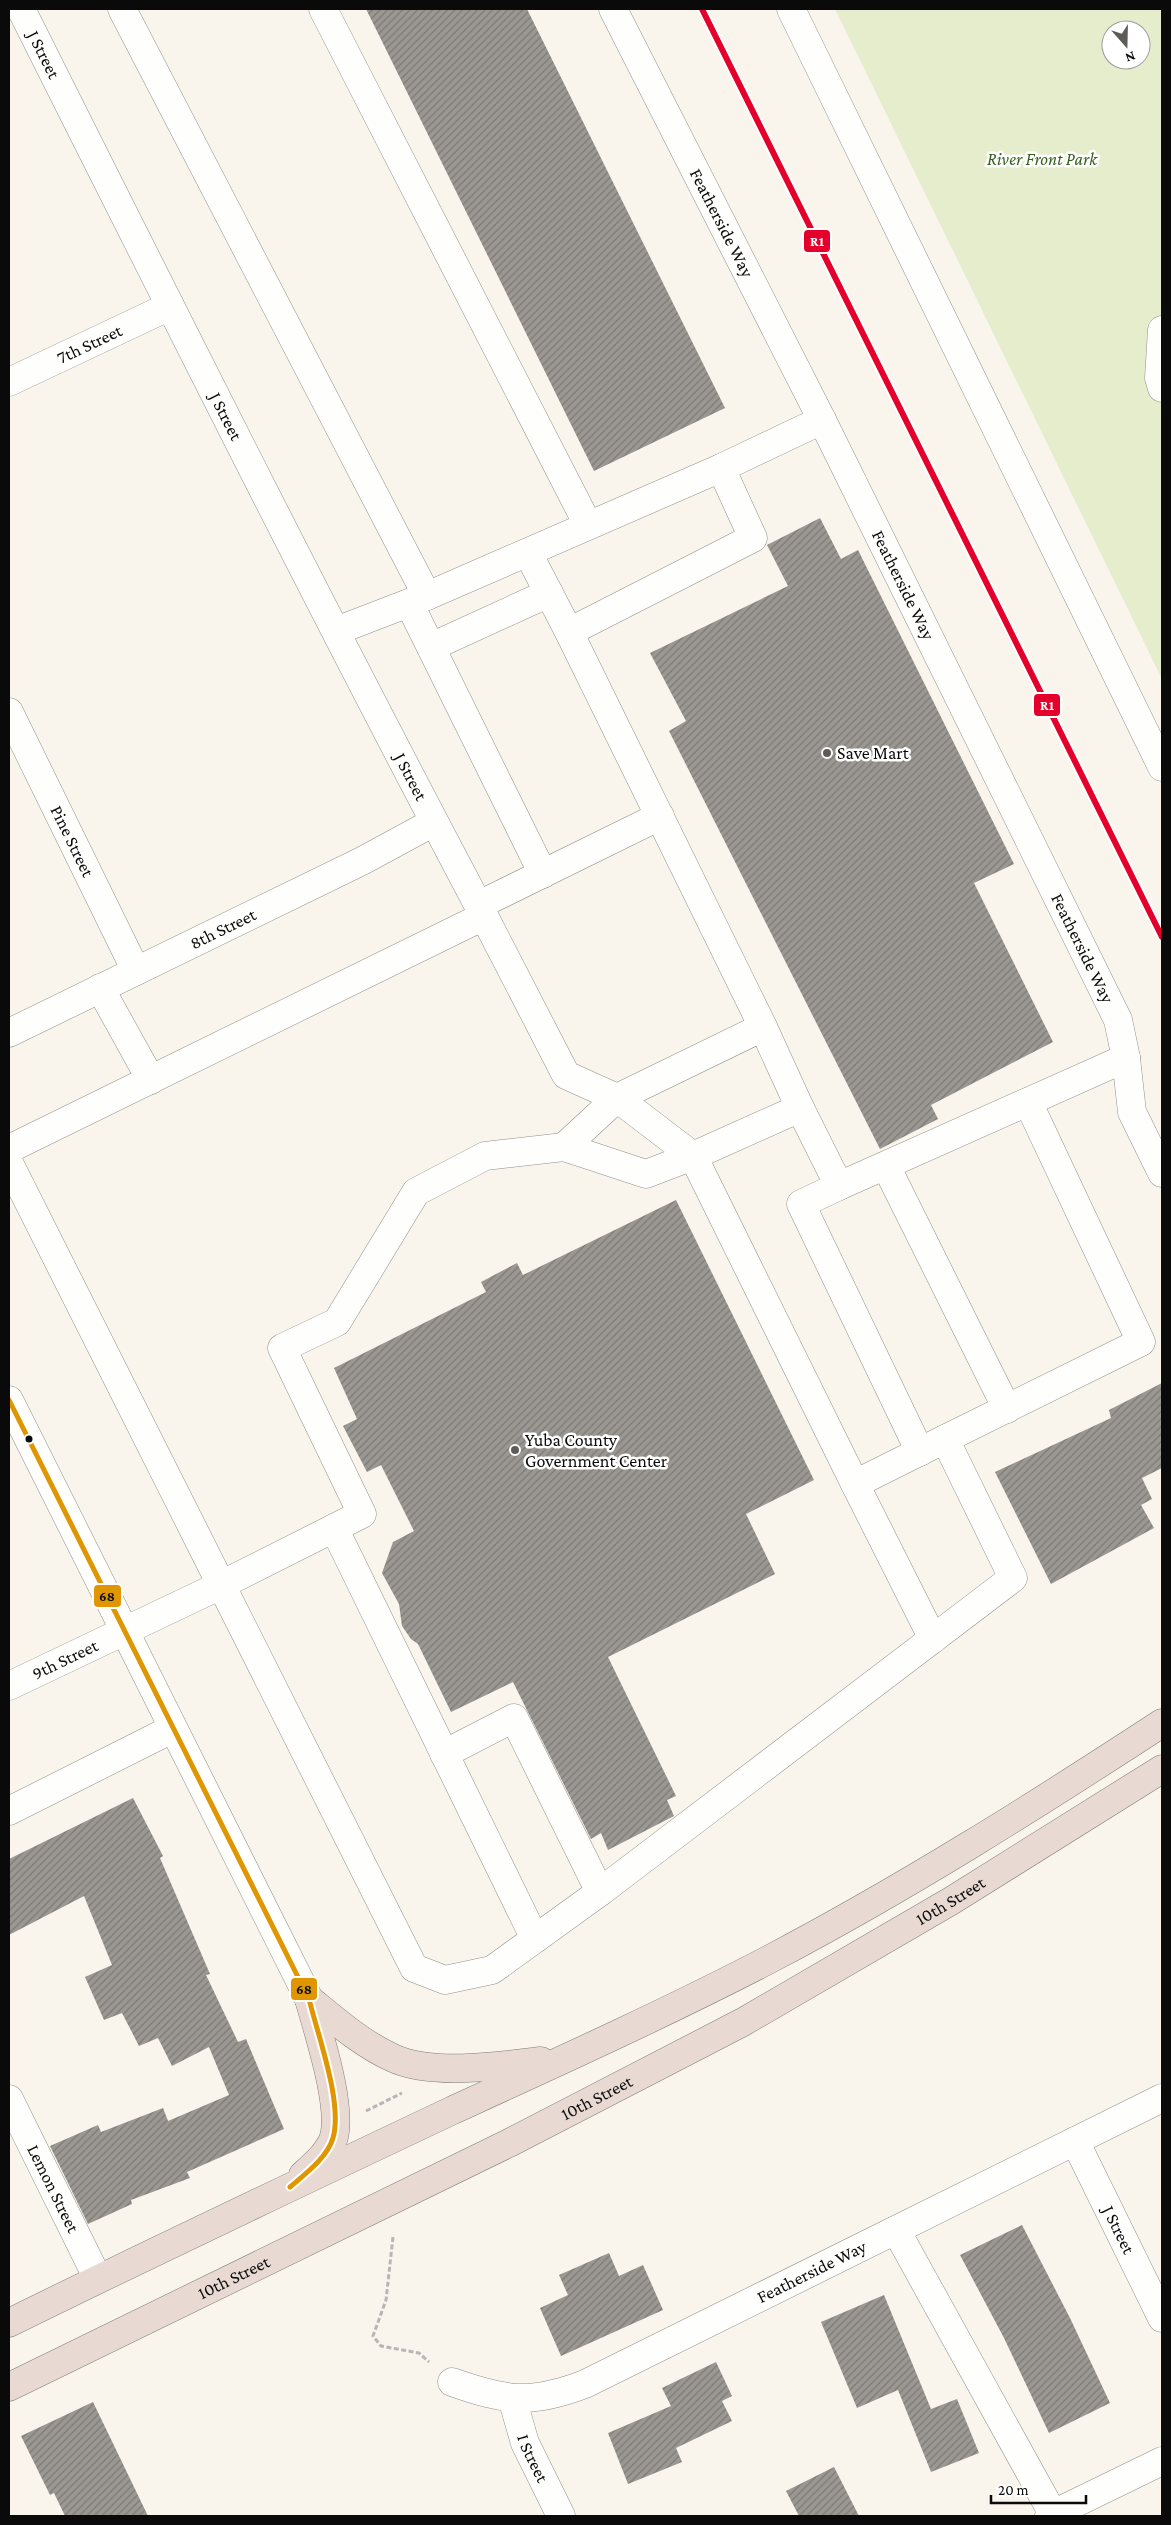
<svg xmlns="http://www.w3.org/2000/svg" width="1171" height="2525" font-family="'Crimson Pro',serif">
<defs>
<pattern id="building-hatch" width="6" height="6" patternUnits="userSpaceOnUse" patternTransform="scale(1.25)"><rect width="6" height="6" fill="#9b9893"/><path d="M-1 1l2-2M0 6l6-6M5 7l2-2" fill="none" stroke="#7d7a76"/></pattern>
</defs>
<rect width="100%" height="100%" fill="#f9f5ed"/>
<path fill="#e6edcd" fill-rule="evenodd" d="M835,9H1162V679ZM1111,30H1141V60H1111Z"/>
<path fill="url(#building-hatch)" d="M366,9H527L725,408L594,471Z
M820,518L841,559L858,550L1014,864L974,883L1053,1042L931,1105L938,1119L880,1149L669,731L686,721L650,653L788,586L767,545Z
M676,1200L814,1480L746,1514L775,1574L608,1657L676,1796L667,1800L674,1816L608,1850L601,1833L591,1839L513,1682L451,1712L418,1644L411,1639L402,1626L399,1604L382,1573L393,1542L414,1531L381,1465L367,1472L343,1426L357,1419L334,1368L486,1292L481,1282L517,1263L523,1275Z
M1162,1383V1468L1142,1478L1152,1499L1141,1505L1154,1528L1051,1584L995,1472L1111,1418L1109,1410Z
M133,1798L163,1856L160,1858L210,1974L206,1975L238,2042L246,2039L284,2129L187,2172L190,2178L131,2200L132,2204L88,2224L50,2146L98,2125L101,2132L163,2108L168,2121L229,2095L209,2047L172,2066L158,2038L139,2046L122,2013L104,2020L85,1977L112,1965L84,1896L9,1935V1859Z
M1022,2225L1070,2318L1110,2403L1049,2433L1004,2338L960,2255Z
M609,2253L619,2276L643,2265L663,2310L561,2356L540,2308L568,2295L559,2275Z
M884,2295L931,2409L957,2399L979,2453L931,2472L898,2390L857,2408L821,2322Z
M716,2362L732,2396L722,2401L732,2421L676,2448L682,2462L628,2484L608,2433L671,2406L662,2388Z
M93,2402L148,2516H65L54,2493L50,2495L21,2436Z
M834,2467L859,2516H799L786,2491Z"/>
<g fill="none" stroke-linecap="round" stroke-linejoin="round">
<defs>
<g id="minor">
<path id="s1" d="M21,9C173,312 325,616 484,916"/>
<path d="M122,9L427,596"/>
<path d="M323,9L588,525"/>
<path id="s2" d="M613,9L822,420L1118,1020L1126,1058L1132,1112L1162,1173"/>
<path d="M791,9L1162,767"/>
<path d="M1162,330L1159,378L1162,388"/>
<path id="s3" d="M9,382L170,306"/>
<path d="M721,468L753,538L569,632L763,1027"/>
<path d="M528,553L569,632"/>
<path d="M409,603L543,874"/>
<path d="M336,631L427,596L721,468L822,420"/>
<path d="M431,647L549,593"/>
<path id="s4" d="M9,712L136,971"/>
<path d="M479,905L660,816"/>
<path d="M100,988L151,1080"/>
<path id="s5" d="M9,1033L362,861L434,822"/>
<path d="M617,1098L693,1156L646,1174L564,1147Z"/>
<path d="M9,1149L484,916L566,1075L617,1098L763,1027L800,1108"/>
<path d="M9,1163L414,1968L445,1980L492,1970L600,1892L1013,1578L945,1439L855,1484L693,1156L800,1108L839,1186L1126,1058"/>
<path d="M886,1166L1007,1409"/>
<path d="M839,1186L801,1204L920,1452"/>
<path d="M9,1400L309,1999"/>
<path d="M945,1439L1141,1342L1028,1102"/>
<path d="M855,1484L933,1639"/>
<path d="M334,1528L535,1939"/>
<path id="s6" d="M9,1686L221,1585L362,1514L282,1348L337,1322L416,1192L485,1156L564,1147"/>
<path d="M444,1754L514,1718L600,1892"/>
<path d="M9,1811L172,1729"/>
<path id="s7" d="M9,2099L98,2279"/>
<path id="s8" d="M1075,2141L1162,2318"/>
<path d="M896,2230L1053,2514"/>
<path id="s9" d="M452,2382C506,2401 530,2405 585,2384L1162,2098"/>
<path id="s10" d="M512,2398L525,2443L561,2516"/>
<path d="M1049,2516L1162,2461"/>
</g>
<g id="highway">
<path d="M309,1999C336,2021 362,2044 393,2058C431,2076 501,2066 541,2061"/>
<path d="M303,2175C314,2165 327,2154 333,2140C344,2109 318,2032 309,1999"/>
<path d="M9,2323C155,2251 303,2181 451,2111C558,2062 666,2013 770,1959C905,1888 1035,1806 1162,1723"/>
<path id="s11" d="M9,2387L509,2143L743,2022L951,1901L1162,1769"/>
</g>
</defs>
<use href="#minor" stroke="#92908c" stroke-width="29"/>
<use href="#highway" stroke="#7f7d7a" stroke-width="29"/>
<path stroke="#b7b6b5" stroke-width="3" stroke-dasharray="5 2.5" stroke-linecap="butt" d="M366,2111L402,2093
M393,2237L386,2300L373,2336L381,2346L419,2353L429,2362"/>
<use href="#minor" stroke="#fefefc" stroke-width="28"/>
<use href="#highway" stroke="#e8d9d3" stroke-width="28"/>
<defs>
<path id="bus-1" d="M9,1400L309,1999C318,2036 343,2103 333,2138C327,2158 305,2174 290,2187"/>
</defs>
<use href="#bus-1" stroke="#fff" stroke-width="9"/>
<use href="#bus-1" stroke="#df9601" stroke-width="5"/>
<defs>
<path id="rail-1" d="M702,9L1162,937"/>
</defs>
<use href="#rail-1" stroke="#fff" stroke-width="10"/>
<use href="#rail-1" stroke="#e4002b" stroke-width="6"/>
</g>
<g fill="#5e5c59" stroke="#fff" stroke-width="2">
<circle cx="827" cy="753" r="5"/>
<circle cx="515" cy="1450" r="5"/>
</g>
<circle fill="#0a0a0a" stroke="#fff" stroke-width="2" cx="29" cy="1439" r="4.5"/>
<g text-anchor="middle" stroke-width="5" stroke-linejoin="round" paint-order="stroke">
<g font-size="18" fill="#0a0a0a" stroke="#fff">
<text dy="6" stroke="none"><textPath href="#s1" startOffset="51">J Street</textPath></text>
<text dy="6" stroke="none"><textPath href="#s2" startOffset="240">Featherside Way</textPath></text>
<text dy="6" stroke="none"><textPath href="#s3" startOffset="89">7th Street</textPath></text>
<text dy="6" stroke="none"><textPath href="#s1" startOffset="456">J Street</textPath></text>
<text dy="6" stroke="none"><textPath href="#s2" startOffset="645">Featherside Way</textPath></text>
<text dy="6" stroke="none"><textPath href="#s1" startOffset="861">J Street</textPath></text>
<text dy="6" stroke="none"><textPath href="#s4" startOffset="144">Pine Street</textPath></text>
<text dy="6" stroke="none"><textPath href="#s5" startOffset="238">8th Street</textPath></text>
<text dy="6" stroke="none"><textPath href="#s2" startOffset="1050">Featherside Way</textPath></text>
<text dy="6" stroke="none"><textPath href="#s6" startOffset="62">9th Street</textPath></text>
<text dy="6" stroke="none"><textPath href="#s11" startOffset="1060">10th Street</textPath></text>
<text dy="6" stroke="none"><textPath href="#s11" startOffset="655">10th Street</textPath></text>
<text dy="6" stroke="none"><textPath href="#s7" startOffset="100">Lemon Street</textPath></text>
<text dy="6" stroke="none"><textPath href="#s8" startOffset="99">J Street</textPath></text>
<text dy="6" stroke="none"><textPath href="#s9" startOffset="390">Featherside Way</textPath></text>
<text dy="6" stroke="none"><textPath href="#s11" startOffset="250">10th Street</textPath></text>
<text dy="6" stroke="none"><textPath href="#s10" startOffset="64">I Street</textPath></text>
</g>
<g font-size="18" font-style="italic" fill="#365e1d" stroke="#fff">
<text x="1042" y="165">River Front Park</text>
</g>
<g font-size="18" fill="#0a0a0a" stroke="#fff" text-anchor="start">
<text x="837" y="759">Save Mart</text>
<text x="525" y="1446">Yuba County<tspan x="525" dy="21">Government Center</tspan></text>
</g>
</g>
<g stroke="#fff" stroke-width="2">
<rect x="803" y="229" width="28" height="24" rx="5" fill="#e4002b"/>
<rect x="1033" y="693" width="28" height="24" rx="5" fill="#e4002b"/>
<rect x="93" y="1584" width="29" height="24" rx="5" fill="#df9601"/>
<rect x="290" y="1977" width="28" height="24" rx="5" fill="#df9601"/>
</g>
<g font-size="14" text-anchor="middle" font-weight="bold" fill="#fff">
<text x="817" y="246">R1</text>
<text x="1047" y="710">R1</text>
</g>
<g font-size="14" text-anchor="middle" font-weight="bold" fill="#111">
<text x="107" y="1601">68</text>
<text x="304" y="1994">68</text>
</g>
<rect width="1171" height="2525" fill="none" stroke="#0a0a0a" stroke-width="20"/>
<g transform="translate(1126 45) rotate(160)"><circle r="24" fill="#ffffff" stroke="#9d9d9d"/>
<path d="M0-4L9 19L0 12L-9 19Z" fill="#5e5c59"/>
<text y="-8" font-size="14" font-weight="bold" text-anchor="middle" fill="#0a0a0a">N</text>
</g>
<path d="M991 2495v8h95v-8" fill="none" stroke="#0a0a0a" stroke-width="2.5"/>
<text x="998" y="2495" font-size="15" fill="#0a0a0a" stroke="#ffffff" stroke-width="4" paint-order="stroke">20 m</text>
</svg>
